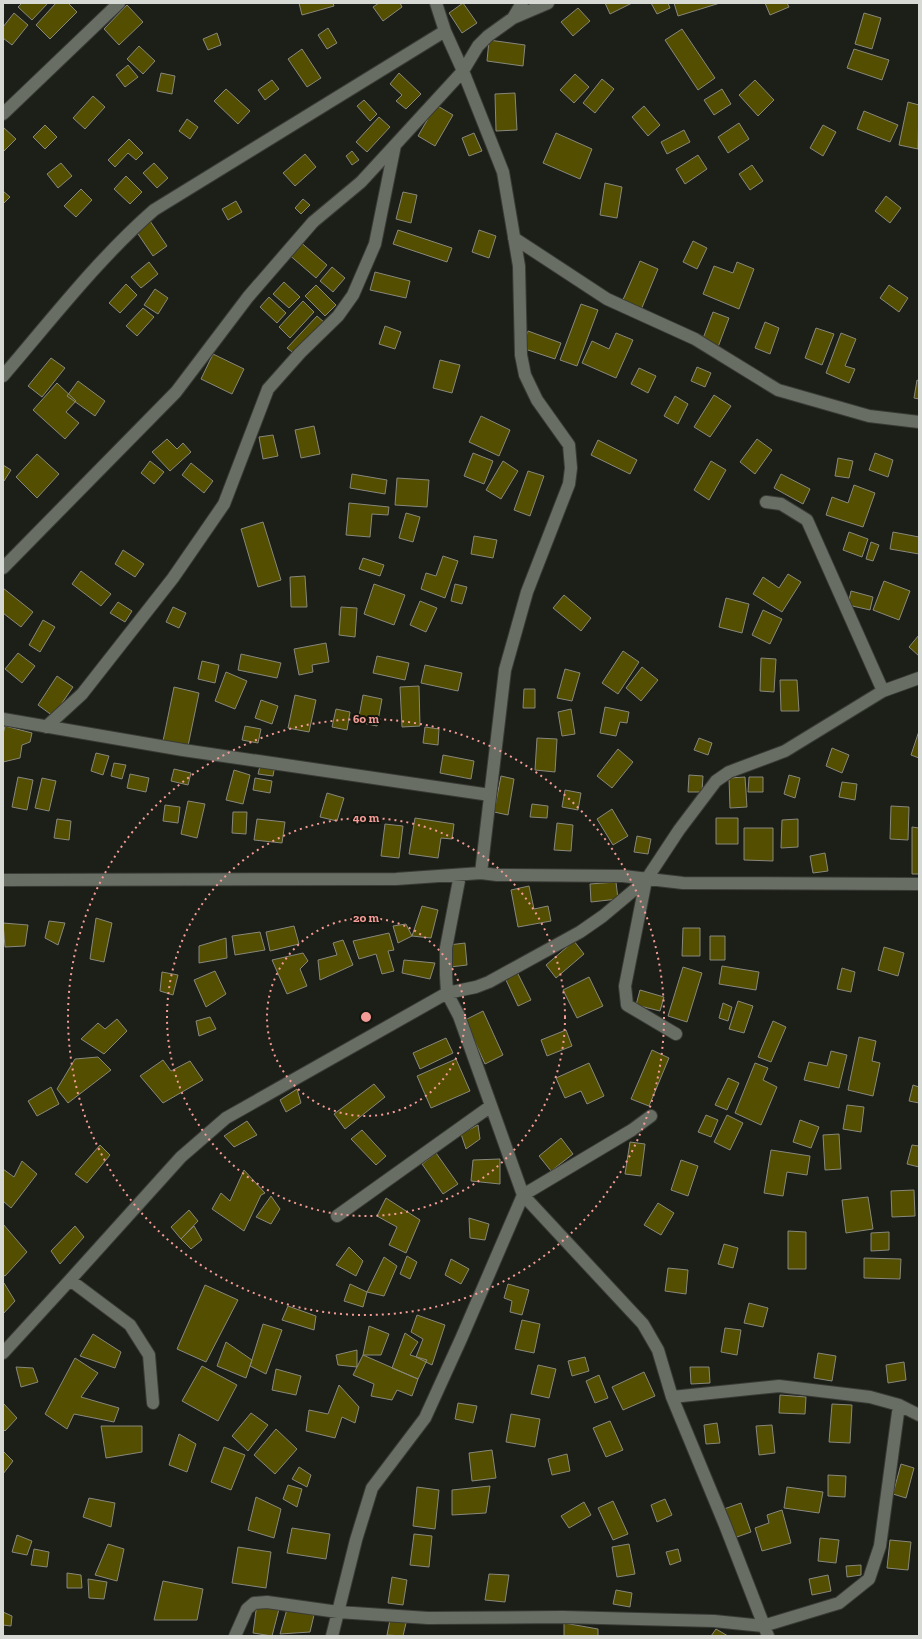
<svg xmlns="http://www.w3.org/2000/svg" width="922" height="1639" font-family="'Zilla Slab',serif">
<rect width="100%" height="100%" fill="#1c1f17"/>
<path fill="#544f00" stroke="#87877c" d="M22,3H48L32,20L18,7Z
M56,3H68L77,12L50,39L36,25Z
M299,3H333L334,6L302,15Z
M379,3H400L402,7L383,21L373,7Z
M463,3L477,23L462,33L449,13Z
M605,3H632L610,14Z
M651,3H668L670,8L657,14Z
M674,3H720L678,16Z
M765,3H787L789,7L770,15Z
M127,5L143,22L119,45L104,29Z
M578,8L590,21L573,36L561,22Z
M14,13L28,25L12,45L3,38V27Z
M864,13L881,18L872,49L855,44Z
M328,28L337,43L327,49L318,35Z
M682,29L715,78L698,90L665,40Z
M217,33L221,45L208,50L203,39Z
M489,40L525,45L523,66L487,61Z
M139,46L155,61L143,74L127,59Z
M302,49L321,78L307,87L288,59Z
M854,49L889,60L882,80L847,68Z
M128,65L138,77L125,87L116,75Z
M161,73L175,76L172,94L157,91Z
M399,73L421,94L406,109L396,101L402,95L390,84Z
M575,74L589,87L574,103L560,90Z
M602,79L614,89L595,113L583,103Z
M272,80L279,89L265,100L258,90Z
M755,80L774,100L758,116L739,95Z
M226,89L250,111L238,124L214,101Z
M722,89L731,104L714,115L704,100Z
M515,93L517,130L496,131L495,94Z
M93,96L105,107L85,129L73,118Z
M364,100L377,114L370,121L357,106Z
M908,102L919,105L918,149L899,145Z
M436,105L453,115L435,146L418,136Z
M644,106L660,125L648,136L632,117Z
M864,111L898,125L890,142L857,129Z
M379,117L390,127L367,152L356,142Z
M187,119L198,127L190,139L179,131Z
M739,123L749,139L728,153L718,137Z
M45,125L57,137L45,149L33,137Z
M823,125L836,132L823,156L810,148Z
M3,127L16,139L3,152Z
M684,130L690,142L667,154L661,142Z
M474,133L482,151L469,156L462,138Z
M556,133L592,149L580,179L543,163Z
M129,139L143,153L136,160L128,153L115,167L108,160Z
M352,151L359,160L352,165L346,156Z
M305,154L316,167L295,186L283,173Z
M698,155L707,169L685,184L676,169Z
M61,163L72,176L58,188L47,174Z
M154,163L168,178L157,188L143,173Z
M752,165L763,181L750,190L739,174Z
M126,176L142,192L130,204L114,189Z
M605,183L622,187L617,218L600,215Z
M81,189L92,200L76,217L64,206Z
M3,191L10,197L3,204Z
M403,192L417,195L411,223L396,219Z
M886,196L901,208L890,223L875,211Z
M303,199L310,205L301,214L295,208Z
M236,201L242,212L228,220L222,209Z
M150,221L167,246L153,256L136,231Z
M398,230L452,248L447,262L393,244Z
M479,230L496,236L489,258L472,252Z
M298,240L327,265L316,278L287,253Z
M693,241L707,248L697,269L683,262Z
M640,261L658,269L641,310L622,302Z
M149,262L158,274L141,288L131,277Z
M737,262L754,269L739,309L703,294L714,266L733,273Z
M332,267L345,278L333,292L320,281Z
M375,272L410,281L406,298L370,290Z
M284,282L300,297L289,308L273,294Z
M126,284L137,295L120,313L109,303Z
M316,285L336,305L325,316L305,296Z
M889,285L908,298L899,312L880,298Z
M155,289L168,298L158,314L144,305Z
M269,297L286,313L277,323L260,307Z
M303,301L314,312L290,338L279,327Z
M581,304L598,310L577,366L560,360Z
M143,308L154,317L137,336L126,326Z
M713,312L729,318L718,347L702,341Z
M317,316L325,323L296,355L287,348Z
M765,322L779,328L770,354L755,348Z
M385,326L401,332L395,349L379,344Z
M816,328L834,334L822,365L805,358Z
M528,331L561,343L555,359L522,348Z
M616,333L633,340L616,378L582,363L592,341L609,349Z
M841,333L856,339L845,366L855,369L849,383L826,373Z
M213,354L244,369L232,394L201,379Z
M51,358L65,368L42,397L28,386Z
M440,360L460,365L452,393L433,388Z
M697,367L711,373L705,387L691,381Z
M639,368L656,376L648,393L631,384Z
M917,380L919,381V399L914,398Z
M78,381L105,401L95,416L67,396Z
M57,383L76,401L66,412L79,423L65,439L33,410Z
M714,395L731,406L710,437L694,427Z
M675,396L688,404L678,424L664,416Z
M481,416L510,430L499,456L469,442Z
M314,426L320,454L301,458L295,430Z
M273,435L278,456L263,459L259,437Z
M167,439L177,449L183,443L191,452L170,471L152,452Z
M757,439L772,450L755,474L740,462Z
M598,440L637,460L630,474L591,455Z
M473,453L493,461L484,484L464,476Z
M875,453L893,460L888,477L869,470Z
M37,454L59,474L37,498L16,477Z
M838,458L853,461L849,478L835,476Z
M150,461L164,472L154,484L141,473Z
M503,461L518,471L501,499L486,490Z
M711,461L726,470L709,500L694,490Z
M191,463L213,481L204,493L182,475Z
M3,465L11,470L4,481H3Z
M528,471L544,476L530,516L514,510Z
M352,474L387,480L385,494L350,488Z
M781,474L810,489L803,504L774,488Z
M397,478L429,480L427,507L395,505Z
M854,485L875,493L863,527L826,515L832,497L848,503Z
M349,503L389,507L388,515L372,514L370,537L346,535Z
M406,513L420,517L413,542L399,538Z
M263,522L281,580L258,587L241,529Z
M849,532L868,539L862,557L843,550Z
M893,532L919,537V554L890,549Z
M474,536L497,540L493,558L471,554Z
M871,542L879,545L873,561L866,559Z
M123,550L144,564L135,577L115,564Z
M443,556L458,561L445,598L421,589L426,573L436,576Z
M363,558L384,565L380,576L359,569Z
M81,571L111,594L101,606L72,584Z
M788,574L801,582L782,612L753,594L763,577L779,588Z
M305,576L307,607H291L290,577Z
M884,581L910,591L899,620L873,610Z
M374,584L405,595L394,625L364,614Z
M455,584L467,587L462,604L451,601Z
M3,588L33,612L21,627L3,613Z
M851,591L873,597L870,610L848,605Z
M564,595L591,618L581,631L553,608Z
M726,598L749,604L742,633L719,627Z
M420,601L437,608L426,632L410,625Z
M118,602L132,611L125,622L110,613Z
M173,607L186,613L179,628L166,622Z
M341,607L357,608L355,637L339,635Z
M763,610L782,619L770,644L752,635Z
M43,620L55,627L40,652L29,645Z
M919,635V656L909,647Z
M326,643L329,662L312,665L313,672L299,675L294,649Z
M623,651L639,662L618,694L602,683Z
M18,653L35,666L22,683L5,669Z
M241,654L281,663L277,678L238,670Z
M377,656L409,663L405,680L373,673Z
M761,658L776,659L774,692L760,691Z
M202,661L219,665L215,683L198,679Z
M425,665L462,673L458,691L421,683Z
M642,667L658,680L641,701L626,688Z
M565,669L580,673L572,701L557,698Z
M226,672L247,681L235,709L215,701Z
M57,676L73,687L53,716L38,705Z
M780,680H797L799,711H781Z
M419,686L420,726L402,727L400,687Z
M174,687L199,693L188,746L163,741Z
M524,689H535V708H523Z
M295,695L316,700L309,732L288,728Z
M363,695L382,699L377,726L358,722Z
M261,700L278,706L272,724L255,718Z
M605,707L629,712L627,723L620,722L616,736L600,733Z
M336,709L350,712L347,730L332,727Z
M571,709L575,734L562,736L558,712Z
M5,726L32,733L30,742L22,745L20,758L3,762V734Z
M245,726L261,729L258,743L242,740Z
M425,727L439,729L438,745L423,743Z
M919,731V758L911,755Z
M537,738L557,739L555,772L535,770Z
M699,738L712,743L708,755L694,750Z
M832,748L849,755L842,773L826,766Z
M618,749L633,762L612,788L597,776Z
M96,753L109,756L103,775L91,771Z
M443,755L474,761L471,779L440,773Z
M261,762L275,765L273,776L258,774Z
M114,763L126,765L122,779L111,776Z
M174,769L191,773L188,785L171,781Z
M234,770L250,775L243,804L226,800Z
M130,774L149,778L146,792L127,788Z
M689,775L703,776L702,792H688Z
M789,775L800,778L795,798L784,794Z
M501,776L514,779L508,815L494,812Z
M18,777L33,780L27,810L12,807Z
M745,777L747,807L730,808L729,778Z
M749,777H763V792H748Z
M42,778L56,781L49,811L35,808Z
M255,778L272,781L270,793L253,790Z
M842,782L857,784L855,800L839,797Z
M565,790L581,793L578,810L562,807Z
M327,793L344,798L337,821L320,817Z
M188,801L205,804L197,838L181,834Z
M532,804L548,806L547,818L530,817Z
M165,805L180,807L178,823L163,821Z
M891,806L909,807L908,840L890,839Z
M612,809L628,836L613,845L597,819Z
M233,812H247L246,834L232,833Z
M415,818L454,824L452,839L441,838L438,858L409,854Z
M716,818H738V844H716Z
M57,819L71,821L69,840L54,838Z
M257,819L285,822L282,843L254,840Z
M798,819V847L781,848L782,820Z
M557,823L573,825L571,851L554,850Z
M385,824L403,826L399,858L381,856Z
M912,827L919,828V874H912Z
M744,828H773V861L744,860Z
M637,836L651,839L648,854L634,852Z
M825,853L828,871L813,873L810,856Z
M616,882L618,899L591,902L590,884Z
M529,886L534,909L548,906L551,921L518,927L511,890Z
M422,906L438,910L431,938L412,936Z
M96,918L112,923L104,962L90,959Z
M49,921L65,923L58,945L45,938Z
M3,923L28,925L25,946L5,947Z
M406,924L412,936L398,943L393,926Z
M294,926L299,944L270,951L266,932Z
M683,928H700V956H682Z
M260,932L265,950L235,955L232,936Z
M389,933L394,950L388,951L394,971L382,974L376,954L359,959L353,941Z
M710,936H725V960H710Z
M226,938L227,958L199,963V946Z
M343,940L353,965L320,980L318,960L337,955L333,943Z
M574,941L584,954L556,978L546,965Z
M465,943L467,965L450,967L449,945Z
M884,947L904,953L898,976L878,970Z
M303,953L308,961L300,969L307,986L287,994L272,960Z
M404,960L435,963L430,979L402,973Z
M722,966L759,972L756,990L719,984Z
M683,967L702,973L687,1022L668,1016Z
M842,968L855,972L851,992L837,989Z
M215,971L226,994L206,1007L194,980Z
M162,972L178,975L173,995L160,991Z
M517,972L531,1000L518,1006L505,978Z
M589,977L603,1006L577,1018L563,990Z
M640,990L664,997L660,1011L636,1005Z
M738,1001L753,1006L744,1033L729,1029Z
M723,1003L732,1007L728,1021L719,1018Z
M483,1011L503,1055L485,1064L465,1020Z
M210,1017L216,1029L199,1036L196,1021Z
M117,1019L127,1031L104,1054L81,1039L98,1023L105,1029Z
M773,1021L786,1027L771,1062L758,1057Z
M566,1030L572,1046L547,1056L541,1040Z
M859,1037L876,1041L872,1061L880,1063L873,1096L848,1090Z
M446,1038L453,1053L420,1069L413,1053Z
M652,1050L669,1058L649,1106L631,1099Z
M831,1051L847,1055L839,1088L804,1080L809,1062L827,1066Z
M98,1057L111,1070L68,1103L57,1089L75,1059Z
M456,1059L470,1091L431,1108L417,1076Z
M163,1060L171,1071L190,1061L203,1080L163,1103L140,1076Z
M589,1063L604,1096L587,1104L581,1091L565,1098L556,1078Z
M755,1063L768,1068L763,1080L777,1087L761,1125L735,1113Z
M728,1078L739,1083L727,1110L715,1105Z
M374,1084L385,1097L345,1129L334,1114Z
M913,1085L919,1087V1103L909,1101Z
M51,1087L59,1104L37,1116L28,1101Z
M297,1089L301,1103L286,1112L280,1100Z
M847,1105L864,1107L861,1132L843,1129Z
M706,1115L718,1120L711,1137L698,1132Z
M727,1115L743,1123L730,1150L714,1142Z
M800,1120L819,1127L811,1148L793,1142Z
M247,1121L257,1135L234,1147L224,1136Z
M478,1125L480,1139L466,1149L461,1134Z
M362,1130L386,1156L376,1165L351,1139Z
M839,1134L841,1169L825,1170L823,1135Z
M561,1138L573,1154L551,1171L539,1156Z
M630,1142L645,1144L641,1176L625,1174Z
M100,1145L110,1155L87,1183L75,1174Z
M912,1145L919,1146V1167L907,1164Z
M771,1150L810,1156L807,1175L787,1172L783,1196L764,1193Z
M436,1153L458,1184L443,1194L422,1164Z
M500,1159V1184L471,1181L473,1160Z
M681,1160L698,1166L688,1196L671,1190Z
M22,1161L37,1174L11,1208L3,1201V1169L14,1177Z
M244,1170L265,1193L261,1195L244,1231L212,1209L221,1193L230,1201Z
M914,1190L915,1216L892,1217L891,1191Z
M271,1196L280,1209L271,1224L256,1217Z
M868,1197L873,1229L846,1233L842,1200Z
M386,1198L420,1220L406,1253L389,1245L397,1227L377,1216Z
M658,1203L674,1213L661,1235L644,1225Z
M189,1210L198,1221L181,1239L171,1227Z
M469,1218L489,1224L485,1240L470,1238Z
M3,1224L27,1252L5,1276L3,1275Z
M75,1226L84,1237L60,1264L51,1251Z
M194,1226L202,1240L191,1249L181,1239Z
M788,1231L806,1232V1269H788Z
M889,1232V1250L871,1251V1233Z
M724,1244L738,1248L733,1268L718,1264Z
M349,1247L363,1261L356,1276L336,1265Z
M407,1256L417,1262L410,1279L400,1274Z
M384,1257L397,1266L384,1296L367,1292Z
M864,1258L901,1259L900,1279L864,1278Z
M451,1259L469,1269L461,1284L445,1275Z
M668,1268L688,1270L686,1294L665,1291Z
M4,1283L15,1301L3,1314V1284Z
M350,1284L367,1292L363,1307L344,1301Z
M508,1284L529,1290L522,1315L510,1312L512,1301L504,1298Z
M205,1285L238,1300L206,1362L177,1349Z
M749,1303L768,1308L763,1327L744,1323Z
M288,1306L316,1316L314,1330L282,1320Z
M417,1315L445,1325L432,1365L416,1357L423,1339L411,1332Z
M522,1320L540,1324L534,1353L515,1349Z
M263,1324L282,1330L266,1374L250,1366Z
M369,1326L389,1334L381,1355H363Z
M725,1328L741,1330L737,1355L721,1352Z
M405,1333L418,1342L410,1355L427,1360L418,1379L392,1368Z
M93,1334L121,1352L115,1368L80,1356Z
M226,1342L252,1360L246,1378L217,1366Z
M357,1350V1367L338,1365L336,1355Z
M818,1353L836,1356L832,1381L814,1378Z
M363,1355L418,1379L412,1396L397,1390L392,1400L371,1396L374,1384L353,1375Z
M585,1357L589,1371L572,1376L568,1361Z
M75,1358L98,1373L81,1397L119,1408L114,1422L74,1414L67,1429L45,1414Z
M904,1362L906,1380L888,1383L886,1365Z
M538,1365L556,1369L549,1398L531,1394Z
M202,1366L237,1385L218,1421L182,1401Z
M16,1367L33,1368L38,1382L21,1387Z
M690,1367H709L710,1383L691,1384Z
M276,1369L301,1376L296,1395L272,1390Z
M644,1372L655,1396L623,1410L612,1387Z
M599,1375L608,1398L595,1403L586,1381Z
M339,1385L359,1407L355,1423L342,1417L335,1438L306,1431L309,1410L328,1414Z
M780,1395L806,1397L805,1414L779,1413Z
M3,1403L17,1418L5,1431L3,1429Z
M458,1403L477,1406L473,1423L455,1419Z
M832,1404L852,1405L850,1443L829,1442Z
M251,1413L268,1425L248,1451L232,1436Z
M511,1414L540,1419L535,1447L506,1442Z
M610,1421L623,1450L606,1457L593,1428Z
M717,1423L720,1443L706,1444L704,1425Z
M772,1425L775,1453L759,1455L756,1426Z
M101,1426H142V1452L106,1458Z
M276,1429L297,1449L275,1474L254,1455Z
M179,1434L196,1444L187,1472L169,1465Z
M224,1447L245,1455L231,1490L211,1482Z
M492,1450L496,1478L472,1481L469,1453Z
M3,1451L13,1461L3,1474Z
M567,1454L570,1471L552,1475L548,1459Z
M901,1464L914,1468L906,1498L893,1494Z
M299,1467L311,1475L307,1487L292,1479Z
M828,1475L846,1476L845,1497L828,1496Z
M288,1485L302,1489L297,1507L283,1499Z
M490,1486L486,1513L452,1515V1490Z
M417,1487L439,1490L435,1529L413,1526Z
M787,1487L823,1492L819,1513L784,1508Z
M256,1497L281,1509L274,1538L248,1530Z
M89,1498L115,1503L111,1527L83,1517Z
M665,1499L672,1515L657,1522L651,1505Z
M613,1501L628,1534L613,1540L598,1508Z
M584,1502L591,1515L569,1528L561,1516Z
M741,1503L751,1532L734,1538L724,1509Z
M782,1510L791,1543L762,1551L755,1528L769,1523L767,1515Z
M292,1528L330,1534L326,1559L287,1553Z
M414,1534L432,1536L429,1567L410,1565Z
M17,1535L32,1541L27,1555L12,1552Z
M820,1538L839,1540L836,1563L818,1561Z
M890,1540L911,1542L908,1570L887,1568Z
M108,1544L124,1549L117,1581L95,1575Z
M629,1544L635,1574L617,1577L612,1547Z
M238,1547L271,1552L266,1588L232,1583Z
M34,1549L49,1552L47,1567L31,1565Z
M678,1549L681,1561L670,1565L666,1552Z
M861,1565V1575L847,1577L846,1566Z
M67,1573L81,1575L82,1588H67Z
M489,1574L509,1575L505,1602L485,1600Z
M828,1575L831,1591L812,1595L809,1579Z
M392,1577L407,1580L403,1605L388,1603Z
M88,1579L107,1582L104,1599L89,1598Z
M163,1581L203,1589L197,1620H154Z
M616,1590L632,1593L630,1607L613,1604Z
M257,1603L279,1609L272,1636L253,1633Z
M287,1609L314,1615L310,1632L280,1634Z
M3,1612L12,1616L11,1626L3,1625Z
M390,1620L406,1623L403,1636L387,1635Z
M564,1623L598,1629V1636H564Z
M716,1629L728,1636H711Z"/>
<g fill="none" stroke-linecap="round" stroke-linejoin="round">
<defs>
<path id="minor" d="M436,3L445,31L463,71L503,172L519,266L521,355L525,375L537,400L569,445L571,468L569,484L527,592L505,670L481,873
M513,18L548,3
M3,114L119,3
M514,238L607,299L695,339L778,390L869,416L919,422
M3,376C52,319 98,259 154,210L445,31
M766,502L781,504L807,520L883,691
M3,568L176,392L248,297L313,222L361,182L463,71L478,46L488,36L513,18L522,3
M3,719L183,750L490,795
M46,727L82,694L173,578L224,504L268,389L300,353L338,316L353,295L375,244L395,145
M460,875L446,948V975L447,993L459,1016L523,1195L643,1324L658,1350L672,1397L725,1525L768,1636
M3,880L396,879L481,873L497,875L623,876L683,883L919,884
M646,880L625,986L627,1005L676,1034
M337,1216L491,1106
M70,1280L130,1325L149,1355L153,1403
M3,1353L70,1280L181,1157L226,1118L447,993L476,987L489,982L580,932L603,916L646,880L679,830L716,781L729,772L785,751L883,691L919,678
M672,1397L779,1386L870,1397L899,1405L919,1415
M235,1636L247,1609L254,1603L267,1602L338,1612L428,1618L563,1617L714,1621L763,1626L839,1603L869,1579L880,1546L899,1405
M332,1636L356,1540L372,1488L425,1418L461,1339L523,1195L632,1130L651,1116"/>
</defs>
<use href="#minor" stroke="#393b36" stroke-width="14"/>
<use href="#minor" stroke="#696e64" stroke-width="12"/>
</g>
<g fill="none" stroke="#f59b97" stroke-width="2" stroke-dasharray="2 4">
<circle cx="366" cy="1017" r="99"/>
<circle cx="366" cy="1017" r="199"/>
<circle cx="366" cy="1017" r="298"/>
</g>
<circle cx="366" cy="1017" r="6" fill="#f59b97" stroke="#13160e" stroke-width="2"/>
<g font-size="12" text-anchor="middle" font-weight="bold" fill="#f59b97" stroke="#13160e" stroke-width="4" stroke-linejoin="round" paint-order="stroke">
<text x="366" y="723">60 m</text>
<text x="366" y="822">40 m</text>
<text x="366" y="922">20 m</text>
</g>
<rect width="922" height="1639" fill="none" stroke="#d7dad4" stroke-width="8"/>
</svg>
